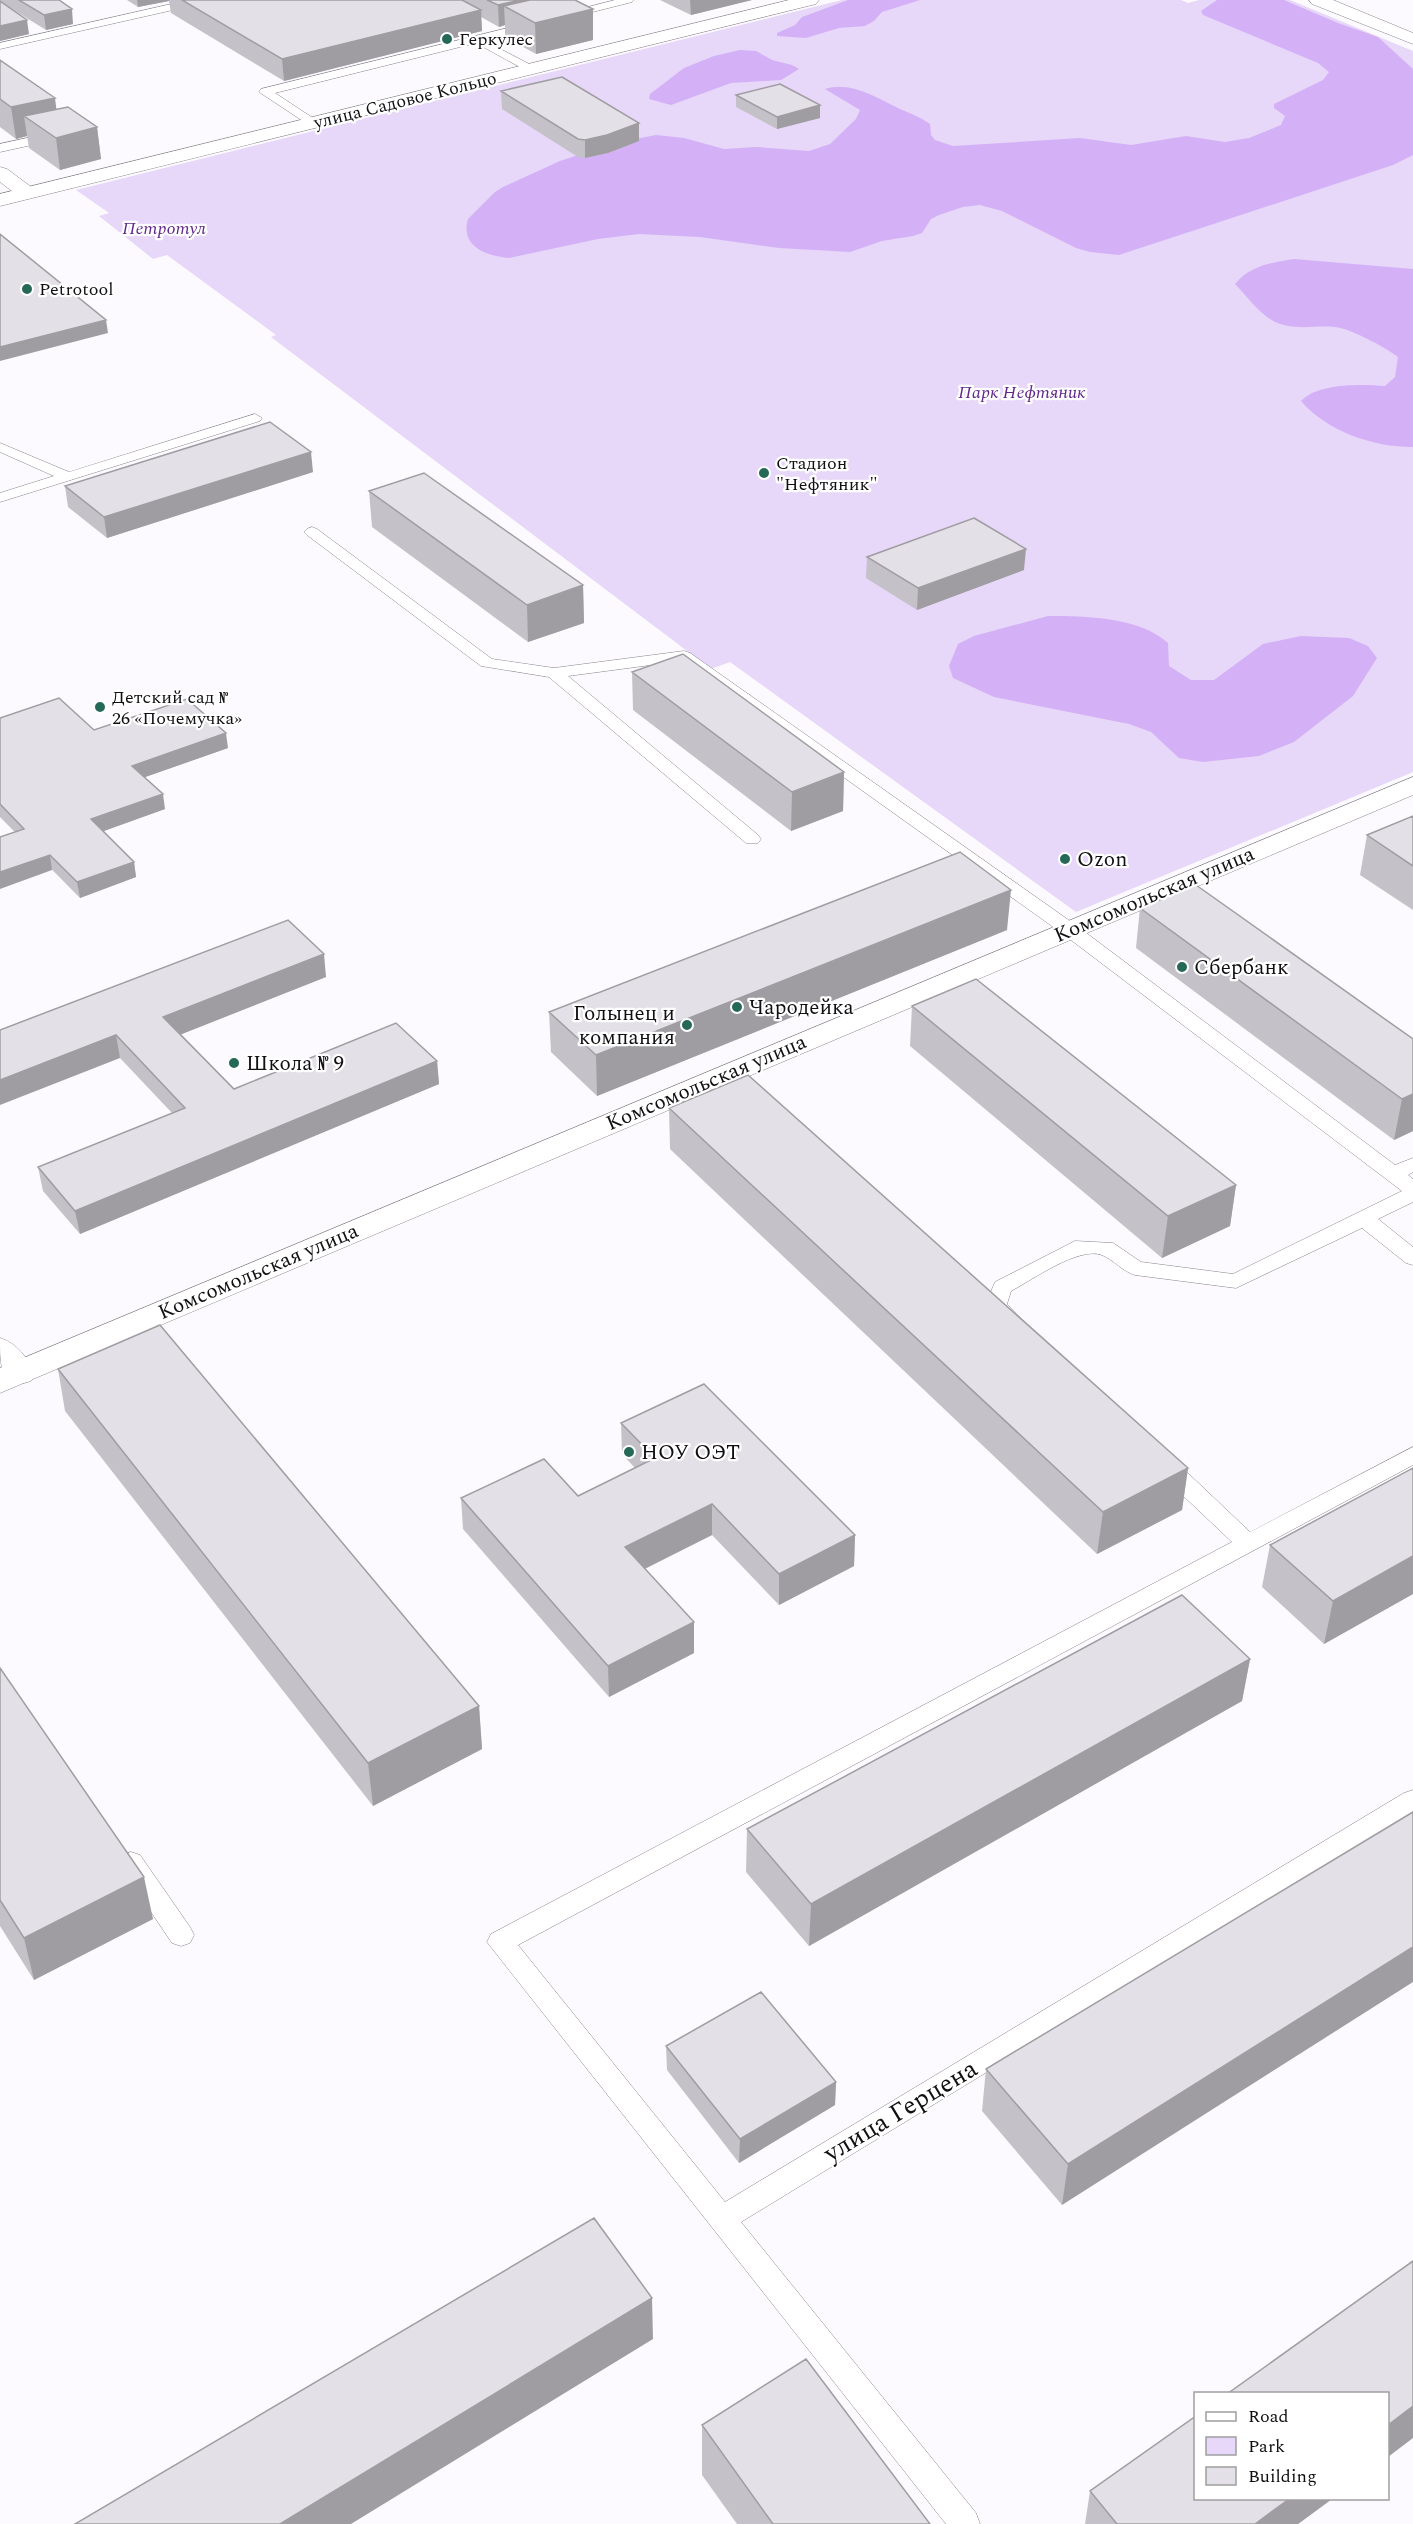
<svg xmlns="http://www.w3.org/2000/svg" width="1413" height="2524" font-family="Spectral,serif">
<rect width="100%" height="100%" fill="#fcfaff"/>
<path fill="#e7d7f9" d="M842,0H1181L1188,3L1199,0H1290L1413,51V772L1076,912L730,662L711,669L271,337L276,335L167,255L153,259L99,216L109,213L76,190Z"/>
<path fill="#d4b1f6" d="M848,0H920L882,12L874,21L865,26L839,28L806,38L777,36V33L795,25L802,17Z
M1217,0H1284L1338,23L1378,37L1413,69V155L1393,165L1119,255L1090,252L1076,248L1002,211L980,205L963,207L939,215L931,219L922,233L913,236L882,241L850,252L779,248L700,237L639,234L598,239L509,258C486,256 460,246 468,219L495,192L503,187L560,161L614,143L656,135L684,138L724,149L757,147L809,151L830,144L856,119L860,110L825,89C850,81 875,97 896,107C908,113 919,116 930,124L931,135L935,140L953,146L1080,138L1131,145L1186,136L1225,142L1249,138L1281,125L1285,116L1274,108V104L1323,80L1329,72L1318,63L1203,15L1201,11Z
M740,50L756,51L772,60L792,65L799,69L781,80L731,83L671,105L649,99L650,94L684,68L714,56Z
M1294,259L1413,269V447C1373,447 1328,432 1301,401C1318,383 1361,384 1385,386L1395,377L1398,357C1387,348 1349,328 1335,327C1314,325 1296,331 1275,322C1259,314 1247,296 1235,284C1251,265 1271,263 1294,259Z
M1048,616C1085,616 1140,617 1168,643L1169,666L1191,680H1214L1263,644L1301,636L1349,638L1368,646L1377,658L1353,696L1294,742L1259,756L1203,762L1179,758L1151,732L1129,724L994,697L953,678L949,666L958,644L974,636Z"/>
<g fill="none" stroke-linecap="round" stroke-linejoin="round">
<defs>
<path id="lane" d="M189,0H210L204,3L0,49V43Z
M615,0H634L632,2L565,19L559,16L561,14Z
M532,22L536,23V27L497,37L489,43L535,67V71H527L476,43L275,93L316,120L318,123L312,127L259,92L261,89Z
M55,132L61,136L59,139L0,152V144Z
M255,414L262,418L260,421L0,502V493L54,476L0,452V443L69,472Z
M312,527L317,529L492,659L554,668L684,651L690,653L1077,926L1395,1165L1413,1158V1172L1408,1175L1413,1179V1202L1378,1219L1413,1247V1265L1406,1263L1362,1228L1236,1288L1135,1275C1122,1271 1114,1260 1102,1255C1079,1246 1032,1280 1011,1291L1007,1304L1022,1320L1019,1325C1004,1329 993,1318 985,1306L995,1282L1075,1241L1113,1243L1141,1262L1233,1274L1402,1191L1063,934L681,661L568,676L758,835L761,839L758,843H746L549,677L481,666L307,535L304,532L307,529Z
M1413,1447V1465L518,1945L725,2202L1404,1793L1413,1790V1812L741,2222L976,2513L980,2524H946L487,1942L491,1934L1232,1542L1157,1471L1154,1465L1157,1459L1165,1457L1173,1459L1250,1532Z
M131,1852L140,1855L190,1927L194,1935L190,1943L181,1946L172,1943L122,1869L118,1862L122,1855Z"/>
<path id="street" d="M0,167L7,169L34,189L37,193L34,197H20L0,182Z
M0,1338C17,1343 27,1358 36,1373L31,1381C0,1392 0,1364 0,1338Z"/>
<path id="secondary" d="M789,0H819L816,4L0,206V194Z
M1309,0H1333L1413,33V44L1312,4Z
M1413,777V795L0,1393V1368Z"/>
</defs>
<use href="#lane" stroke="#87838b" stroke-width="1"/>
<use href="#street" stroke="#87838b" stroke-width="1"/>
<use href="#secondary" stroke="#87838b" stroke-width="1"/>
<use href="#lane" fill="#fff" fill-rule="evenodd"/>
<use href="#street" fill="#fff" fill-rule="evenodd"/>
<use href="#secondary" fill="#fff" fill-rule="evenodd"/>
</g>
<path fill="#c4c1c8" d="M0,0H59L73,24L46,30L1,2L29,34L0,41Z
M127,0H575L593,40L536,54L505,37V25L499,27L481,17L482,31L284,81L171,13L169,1L138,7Z
M660,0H752L691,15Z
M0,60L56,109L97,127L101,159L60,170L29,148L27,136L16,139L0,127Z
M501,91L639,123V141L608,153L585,158L578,157L502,109Z
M736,95L820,105V118L777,129L736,107Z
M313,472L107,538L68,507L65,486Z
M369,491L583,585L584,623L528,642L372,527Z
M867,557L1024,570L917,610L866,578Z
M632,672L844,772L843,811L791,831L633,710Z
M0,718L94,730L228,748L145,777L165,809L103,831L134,862L136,877L80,898L0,817Z
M1413,816V910L1360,875L1367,835Z
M1140,908L1413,1039V1131L1394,1140L1136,948Z
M1007,930L597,1096L551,1052L549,1012Z
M326,977L181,1034L234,1089L437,1061L439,1084L80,1234L43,1191L38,1167L172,1113L120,1058L0,1030Z
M912,1006L1236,1185L1230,1226L1162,1258L910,1046Z
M669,1108L1188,1468L1182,1510L1097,1554L670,1149Z
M58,1369L479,1706L482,1749L373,1806L65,1411Z
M621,1423L855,1535L854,1566L779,1605L712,1535L645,1569L694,1653L609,1697L463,1529L461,1498L578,1496L635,1468L622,1454Z
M1413,1468V1594L1324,1644L1262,1587L1270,1545Z
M1250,1659L1242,1701L809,1946L746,1872L747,1829Z
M0,1668L153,1919L34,1980L0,1926Z
M1413,1812L1062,2205L982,2111L986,2069Z
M666,2046L836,2082L835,2105L739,2163L667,2070Z
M702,2425L930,2524H737L702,2475Z
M1090,2491L1196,2499H1332L1298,2524H1085Z"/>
<path fill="#a09da2" d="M137,0H169V1L138,7Z
M521,0H547L504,6L505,25L499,27L498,5Z
M690,0H752L691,15Z
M72,9L73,24L46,30L44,15Z
M593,9V40L536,54L535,23Z
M481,10L482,31L284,81L282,59Z
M27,20L29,34L0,41V26Z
M55,98L59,130L24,116L27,136L16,139L11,107Z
M820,105V118L777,129V117Z
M639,123V141L608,153L585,158V140Z
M97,127L101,159L60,170L56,138Z
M106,320L108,333L0,361V347Z
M311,452L313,472L107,538L104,517Z
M1026,549L1024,570L917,610L918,588Z
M583,585L584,623L528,642L527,605Z
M226,733L228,748L134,781L132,766Z
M844,772L843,811L791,831L792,792Z
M163,794L165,809L93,835L91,819Z
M50,855L52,870L0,889V872Z
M134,862L136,877L80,898L77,882Z
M1011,890L1007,930L597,1096L596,1055Z
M324,954L326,977L167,1040L163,1017Z
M116,1035L120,1058L0,1105V1080Z
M437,1061L439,1084L80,1234L75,1211Z
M1413,1094V1131L1394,1140L1402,1099Z
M1236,1185L1230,1226L1162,1258L1168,1216Z
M1188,1468L1182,1510L1097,1554L1103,1512Z
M712,1504V1535L626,1578L625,1547Z
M855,1535L854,1566L779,1605V1574Z
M1413,1556V1594L1324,1644L1333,1601Z
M694,1622V1653L609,1697L608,1666Z
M1250,1659L1242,1701L809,1946L811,1904Z
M479,1706L482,1749L373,1806L368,1763Z
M144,1877L153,1919L34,1980L24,1938Z
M1413,1947V1982L1062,2205L1068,2164Z
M836,2082L835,2105L739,2163L740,2139Z
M652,2298L653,2339L351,2524H280Z
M1413,2406V2438L1388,2457V2425Z
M1289,2499H1332L1298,2524H1255Z"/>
<path fill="#e4e0e8" stroke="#a09da2" stroke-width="1.5" d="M19,0H59L72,9L44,15Z
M182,0H462L481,10L282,59Z
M487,0H521L498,5Z
M530,0H575L593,9L535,23L504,6Z
M0,1L27,20L0,26Z
M0,60L55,98L11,107L0,99Z
M562,77L639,123L607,135L585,140L578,139L501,91Z
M780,84L820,105L777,117L736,95Z
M68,107L97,127L56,138L24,116Z
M0,234L106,320L0,347Z
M270,422L311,452L104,517L65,486Z
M424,473L583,585L527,605L369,491Z
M974,518L1026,549L918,588L867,557Z
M683,654L844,772L792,792L632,672Z
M59,698L94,730L187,699L226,733L132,766L163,794L91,819L134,862L77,882L50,855L0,872V837L24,829L0,804V718Z
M1413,816V866L1367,835Z
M960,852L1011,890L596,1055L549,1012Z
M1196,885L1413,1039V1094L1402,1099L1140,908Z
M288,920L324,954L163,1017L234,1089L396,1023L437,1061L75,1211L38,1167L185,1108L116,1035L0,1080V1030Z
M976,979L1236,1185L1168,1216L912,1006Z
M748,1075L1188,1468L1103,1512L669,1108Z
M160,1325L479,1706L368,1763L58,1369Z
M704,1384L855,1535L779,1574L712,1504L625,1547L694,1622L608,1666L461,1498L544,1459L578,1496L655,1458L621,1423Z
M1413,1468V1556L1333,1601L1270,1545Z
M1182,1595L1250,1659L811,1904L747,1829Z
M0,1668L144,1877L24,1938L0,1900Z
M1413,1812V1947L1068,2164L986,2069Z
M761,1992L836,2082L740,2139L666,2046Z
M594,2218L652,2298L280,2524H75Z
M1413,2261V2406L1388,2425V2394H1227Z
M806,2359L930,2524H773L702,2425Z
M1196,2416V2499H1289L1255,2524H1117L1090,2491Z"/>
<g fill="#266858" stroke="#fff" stroke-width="2">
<circle cx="447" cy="39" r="6"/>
<circle cx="27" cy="289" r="6"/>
<circle cx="764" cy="473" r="6"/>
<circle cx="100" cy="707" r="6"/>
<circle cx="1065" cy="859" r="6"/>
<circle cx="1182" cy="967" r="6"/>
<circle cx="737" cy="1007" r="6"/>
<circle cx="687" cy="1025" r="6"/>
<circle cx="234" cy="1063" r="6"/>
<circle cx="629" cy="1452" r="6"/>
</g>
<g text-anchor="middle" stroke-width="4.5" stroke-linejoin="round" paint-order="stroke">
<g font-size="18" fill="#100f12" stroke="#fff" text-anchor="start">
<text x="459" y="45">Геркулес</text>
<text x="39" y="295">Petrotool</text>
<text x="776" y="469">Стадион<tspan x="776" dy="21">"Нефтяник"</tspan></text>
<text x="112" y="703">Детский сад №<tspan x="112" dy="21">26 «Почемучка»</tspan></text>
</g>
<g font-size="18" fill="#100f12" stroke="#fff">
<text transform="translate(405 100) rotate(-14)" y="6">улица Садовое Кольцо</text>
</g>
<g font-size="18" font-style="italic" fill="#61288a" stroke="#fff">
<text x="164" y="234">Петротул</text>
<text x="1022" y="398">Парк Нефтяник</text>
</g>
<g font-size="21" fill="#100f12" stroke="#fff" text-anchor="start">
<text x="1077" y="866">Ozon</text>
<text x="1194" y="974">Сбербанк</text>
<text x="749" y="1014">Чародейка</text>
<text x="675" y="1020" text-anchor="end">Голынец и<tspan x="675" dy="24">компания</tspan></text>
<text x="246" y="1070">Школа № 9</text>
<text x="641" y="1459">НОУ ОЭТ</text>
</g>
<g font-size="21" fill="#100f12" stroke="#fff">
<text transform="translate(1154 894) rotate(-23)" y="7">Комсомольская улица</text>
<text transform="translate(706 1082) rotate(-23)" y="7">Комсомольская улица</text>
<text transform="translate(258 1271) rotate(-23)" y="7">Комсомольская улица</text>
</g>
<g font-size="26" fill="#100f12" stroke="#fff">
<text transform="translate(900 2110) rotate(-31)" y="9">улица Герцена</text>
</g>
</g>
<rect x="1194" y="2392" width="195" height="108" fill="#ffffff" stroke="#9f9fa0" stroke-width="1.5"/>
<rect x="1206" y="2412" width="30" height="9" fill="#ffffff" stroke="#9f9fa0" stroke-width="1.5"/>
<text x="1248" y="2422" font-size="18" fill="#100f12">Road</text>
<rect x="1206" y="2437" width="30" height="18" fill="#e7d7f9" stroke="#9f9fa0" stroke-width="1.5"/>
<text x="1248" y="2452" font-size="18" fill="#100f12">Park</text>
<rect x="1206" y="2467" width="30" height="18" fill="#e4e0e8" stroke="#9f9fa0" stroke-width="1.5"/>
<text x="1248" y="2482" font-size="18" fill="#100f12">Building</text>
</svg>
